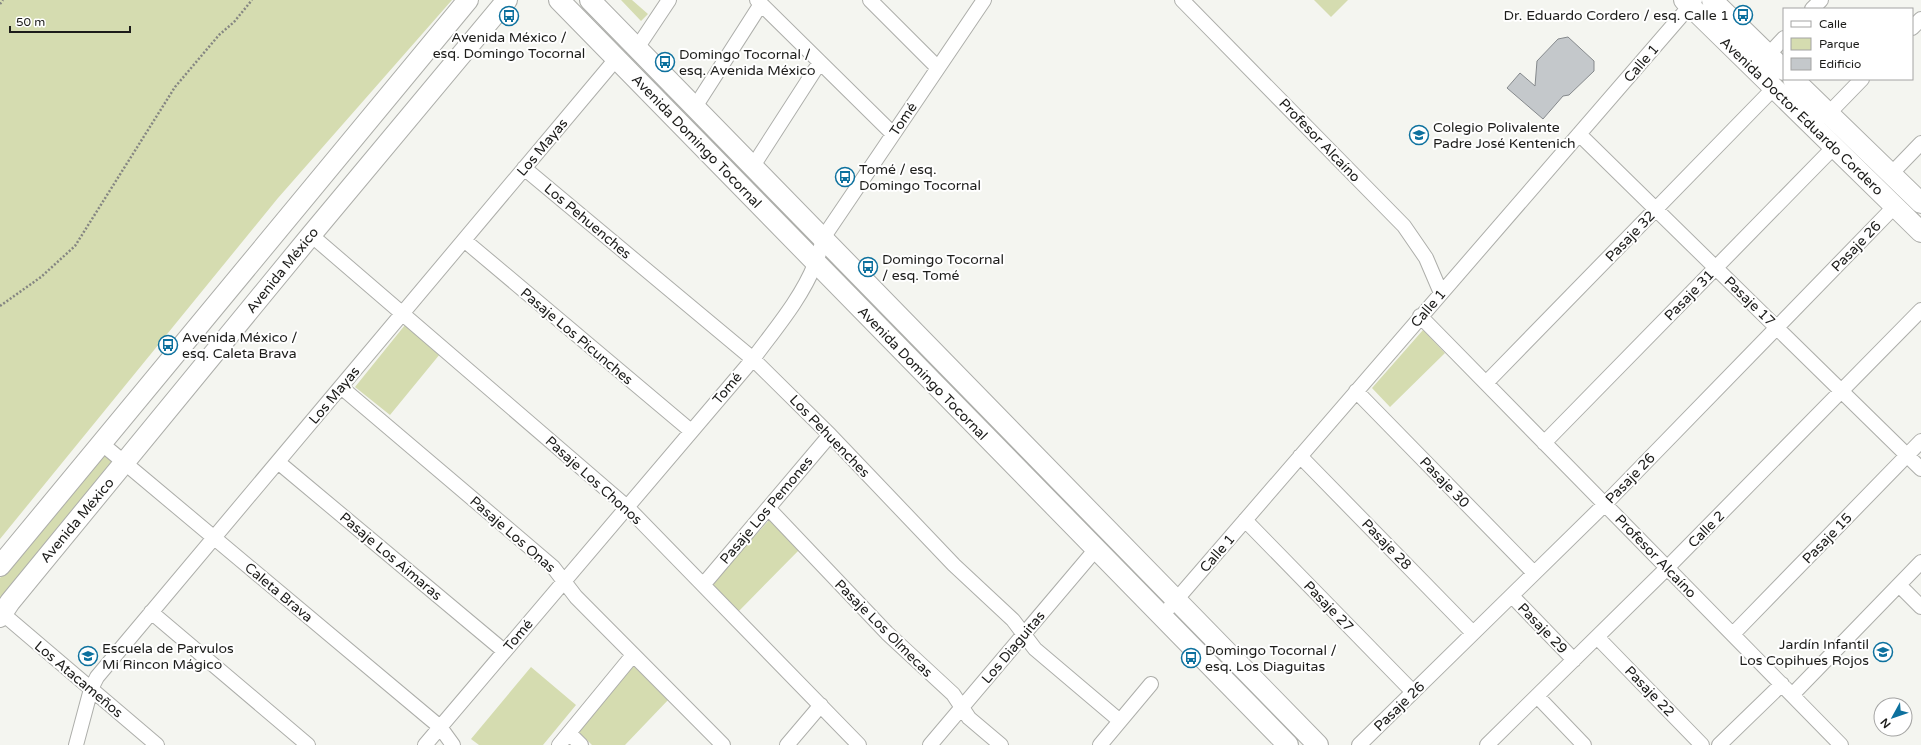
<svg xmlns="http://www.w3.org/2000/svg" width="1921" height="745" font-family="'Varela Round',sans-serif">
<rect width="100%" height="100%" fill="#f4f5f0"/>
<path fill="#d5dcb0" d="M0,0H452L278,198L0,539Z
M621,0H632L648,14L641,21Z
M1314,0H1348L1331,17Z
M405,325L440,354L390,415L355,387Z
M1423,330L1445,353L1390,407L1372,388Z
M104,454L114,463L0,599V578Z
M771,518L800,549L738,612L711,584Z
M636,663L669,699L625,745H592L579,732Z
M531,667L576,705L543,745H479L471,739Z"/>
<path fill="#c4c8cb" stroke="#85898c" d="M1568,37L1594,61V71L1569,95L1563,96L1543,119L1507,88L1520,73L1535,86L1537,61L1558,39Z"/>
<g fill="none" stroke-linecap="round" stroke-linejoin="round">
<defs>
<path id="street" d="M757,0L893,134
M870,0L938,68
M1182,0L1404,226L1426,258L1441,293
M1812,9L1821,0
M1912,28L1921,19
M637,48L669,0
M1768,55L1784,38
M695,107L761,4
M1829,113L1862,79
M1579,134L1921,469
M753,166L820,62
M524,168L753,359L830,435L954,565L1013,620L1035,649L1120,721
M1891,174L1921,143
M311,235L627,507L859,745
M464,240L691,431
M1420,316L1841,745
M1486,383L1774,88
M341,387L553,567L576,597L723,745
M1356,391L1534,573
M101,443L440,727L453,745
M1544,443L1834,147
M1300,456L1473,633
M278,462L504,651
M768,508L887,633L953,694L969,718L1001,745
M1245,520L1413,692
M703,585L830,435
M1899,585L1921,607
M1512,596L1574,660
M1170,607L1695,0
M151,612L308,745
M2,613L157,745
M1733,634L1921,441
M1597,637L1702,745
M1792,695L1921,562
M1537,696L1584,745
M569,733L581,745
M76,745L91,689L97,677L616,59
M425,745L753,359C775,329 801,299 815,264C819,256 821,246 823,238L984,0
M559,745L633,655
M787,745L821,705
M930,745L1096,549
M1100,745L1151,684
M1359,745L1605,504L1895,206
M1487,745L1667,568L1921,310
M1719,745L1782,684"/>
<path id="secondary" d="M559,0L1288,745
M590,0L1318,745
M1684,0L1921,232
M1712,0L1784,70
M1793,79L1921,203
M0,566L468,0
M0,617L10,602L311,235L507,0"/>
</defs>
<use href="#street" stroke="#adaeaa" stroke-width="16"/>
<use href="#secondary" stroke="#adaeaa" stroke-width="22"/>
<path stroke="#858682" stroke-width="2.5" stroke-dasharray="2 2" stroke-linecap="butt" d="M0,4L3,0
M0,306L41,277L75,246L175,87L219,35L234,22L252,0"/>
<use href="#street" stroke="#fff" stroke-width="14"/>
<use href="#secondary" stroke="#fff" stroke-width="20"/>
</g>
<defs>
<symbol id="bus-ring" viewBox="-11 -11 22 22"><circle r="9.5" fill="#fff" stroke="#0d719e" stroke-width="1.5"/><path d="M-5-6H5V4H4V6H2V4H-2V6H-4V4H-5ZM-3.5-4V0h7V-4ZM-3.5 1.2v1.5H-2V1.2ZM2 1.2v1.5H3.5V1.2Z" fill="#0d719e"/></symbol>
<symbol id="school-ring" viewBox="-11 -11 22 22"><circle r="9.5" fill="#fff" stroke="#0d719e" stroke-width="1.5"/><path d="M0-5L7-2L0 1L-7-2ZM-4 1L0 2.5L4 1V4Q0 6-4 4Z" fill="#0d719e"/></symbol>
</defs>
<g fill-rule="evenodd">
<use href="#bus-ring" x="1732" y="4" width="22" height="22"/>
<use href="#bus-ring" x="498" y="5" width="22" height="22"/>
<use href="#bus-ring" x="654" y="51" width="22" height="22"/>
<use href="#school-ring" x="1408" y="124" width="22" height="22"/>
<use href="#bus-ring" x="834" y="166" width="22" height="22"/>
<use href="#bus-ring" x="857" y="256" width="22" height="22"/>
<use href="#bus-ring" x="157" y="334" width="22" height="22"/>
<use href="#school-ring" x="1872" y="641" width="22" height="22"/>
<use href="#school-ring" x="77" y="645" width="22" height="22"/>
<use href="#bus-ring" x="1180" y="647" width="22" height="22"/>
</g>
<g text-anchor="middle" stroke-width="4" stroke-linejoin="round" paint-order="stroke">
<g font-size="14" fill="#1c1c1a" stroke="#fff" text-anchor="start">
<text x="1729" y="20" text-anchor="end">Dr. Eduardo Cordero / esq. Calle 1</text>
<text x="509" y="42" text-anchor="middle">Avenida México /<tspan x="509" dy="16">esq. Domingo Tocornal</tspan></text>
<text x="679" y="59">Domingo Tocornal /<tspan x="679" dy="16">esq. Avenida México</tspan></text>
<text x="1433" y="132">Colegio Polivalente<tspan x="1433" dy="16">Padre José Kentenich</tspan></text>
<text x="859" y="174">Tomé / esq.<tspan x="859" dy="16">Domingo Tocornal</tspan></text>
<text x="882" y="264">Domingo Tocornal<tspan x="882" dy="16">/ esq. Tomé</tspan></text>
<text x="182" y="342">Avenida México /<tspan x="182" dy="16">esq. Caleta Brava</tspan></text>
<text x="1869" y="649" text-anchor="end">Jardín Infantil<tspan x="1869" dy="16">Los Copihues Rojos</tspan></text>
<text x="102" y="653">Escuela de Parvulos<tspan x="102" dy="16">Mi Rincon Mágico</tspan></text>
<text x="1205" y="655">Domingo Tocornal /<tspan x="1205" dy="16">esq. Los Diaguitas</tspan></text>
</g>
<g font-size="14" fill="#1c1c1a" stroke="#fff">
<text transform="translate(1641 63) rotate(-49)" y="5">Calle 1</text>
<text transform="translate(1802 116) rotate(44)" y="5">Avenida Doctor Eduardo Cordero</text>
<text transform="translate(903 119) rotate(-56)" y="5">Tomé</text>
<text transform="translate(1320 140) rotate(46)" y="5">Profesor Alcaíno</text>
<text transform="translate(697 141) rotate(46)" y="5">Avenida Domingo Tocornal</text>
<text transform="translate(542 147) rotate(-50)" y="5">Los Mayas</text>
<text transform="translate(588 221) rotate(40)" y="5">Los Pehuenches</text>
<text transform="translate(1630 236) rotate(-46)" y="5">Pasaje 32</text>
<text transform="translate(1856 246) rotate(-46)" y="5">Pasaje 26</text>
<text transform="translate(282 270) rotate(-51)" y="5">Avenida México</text>
<text transform="translate(1689 295) rotate(-46)" y="5">Pasaje 31</text>
<text transform="translate(1750 301) rotate(44)" y="5">Pasaje 17</text>
<text transform="translate(1428 308) rotate(-49)" y="5">Calle 1</text>
<text transform="translate(577 336) rotate(40)" y="5">Pasaje Los Picunches</text>
<text transform="translate(923 373) rotate(46)" y="5">Avenida Domingo Tocornal</text>
<text transform="translate(727 388) rotate(-50)" y="5">Tomé</text>
<text transform="translate(334 395) rotate(-50)" y="5">Los Mayas</text>
<text transform="translate(830 436) rotate(46)" y="5">Los Pehuenches</text>
<text transform="translate(1630 478) rotate(-46)" y="5">Pasaje 26</text>
<text transform="translate(594 480) rotate(42)" y="5">Pasaje Los Chonos</text>
<text transform="translate(1445 482) rotate(46)" y="5">Pasaje 30</text>
<text transform="translate(766 510) rotate(-50)" y="5">Pasaje Los Pemones</text>
<text transform="translate(77 520) rotate(-50)" y="5">Avenida México</text>
<text transform="translate(1706 529) rotate(-45)" y="5">Calle 2</text>
<text transform="translate(513 534) rotate(41)" y="5">Pasaje Los Onas</text>
<text transform="translate(1827 538) rotate(-46)" y="5">Pasaje 15</text>
<text transform="translate(1387 544) rotate(46)" y="5">Pasaje 28</text>
<text transform="translate(1217 553) rotate(-49)" y="5">Calle 1</text>
<text transform="translate(391 556) rotate(40)" y="5">Pasaje Los Aimaras</text>
<text transform="translate(1656 556) rotate(46)" y="5">Profesor Alcaíno</text>
<text transform="translate(279 592) rotate(40)" y="5">Caleta Brava</text>
<text transform="translate(1329 606) rotate(46)" y="5">Pasaje 27</text>
<text transform="translate(884 628) rotate(45)" y="5">Pasaje Los Olmecas</text>
<text transform="translate(1543 628) rotate(46)" y="5">Pasaje 29</text>
<text transform="translate(518 635) rotate(-50)" y="5">Tomé</text>
<text transform="translate(1013 647) rotate(-50)" y="5">Los Diaguitas</text>
<text transform="translate(79 679) rotate(40)" y="5">Los Atacameños</text>
<text transform="translate(1650 691) rotate(46)" y="5">Pasaje 22</text>
<text transform="translate(1399 706) rotate(-44)" y="5">Pasaje 26</text>
</g>
</g>
<rect x="1783" y="8" width="130" height="72" fill="#ffffff" stroke="#a4a4a3"/>
<rect x="1791" y="21" width="20" height="6" fill="#ffffff" stroke="#a4a4a3"/>
<text x="1819" y="28" font-size="12" fill="#1c1c1a">Calle</text>
<rect x="1791" y="38" width="20" height="12" fill="#d5dcb0" stroke="#a4a4a3"/>
<text x="1819" y="48" font-size="12" fill="#1c1c1a">Parque</text>
<rect x="1791" y="58" width="20" height="12" fill="#c4c8cb" stroke="#a4a4a3"/>
<text x="1819" y="68" font-size="12" fill="#1c1c1a">Edificio</text>
<g transform="translate(1893 717) rotate(230)"><circle r="19" fill="#ffffff" stroke="#a4a4a3"/>
<path d="M0-3L7 15L0 10L-7 15Z" fill="#0d719e"/>
<text y="-6" font-size="11" font-weight="bold" text-anchor="middle" fill="#1c1c1a">N</text>
</g>
<path d="M10 26v6h120v-6" fill="none" stroke="#1c1c1a" stroke-width="2"/>
<text x="16" y="26" font-size="12" fill="#1c1c1a" stroke="#ffffff" stroke-width="3" paint-order="stroke">50 m</text>
</svg>
